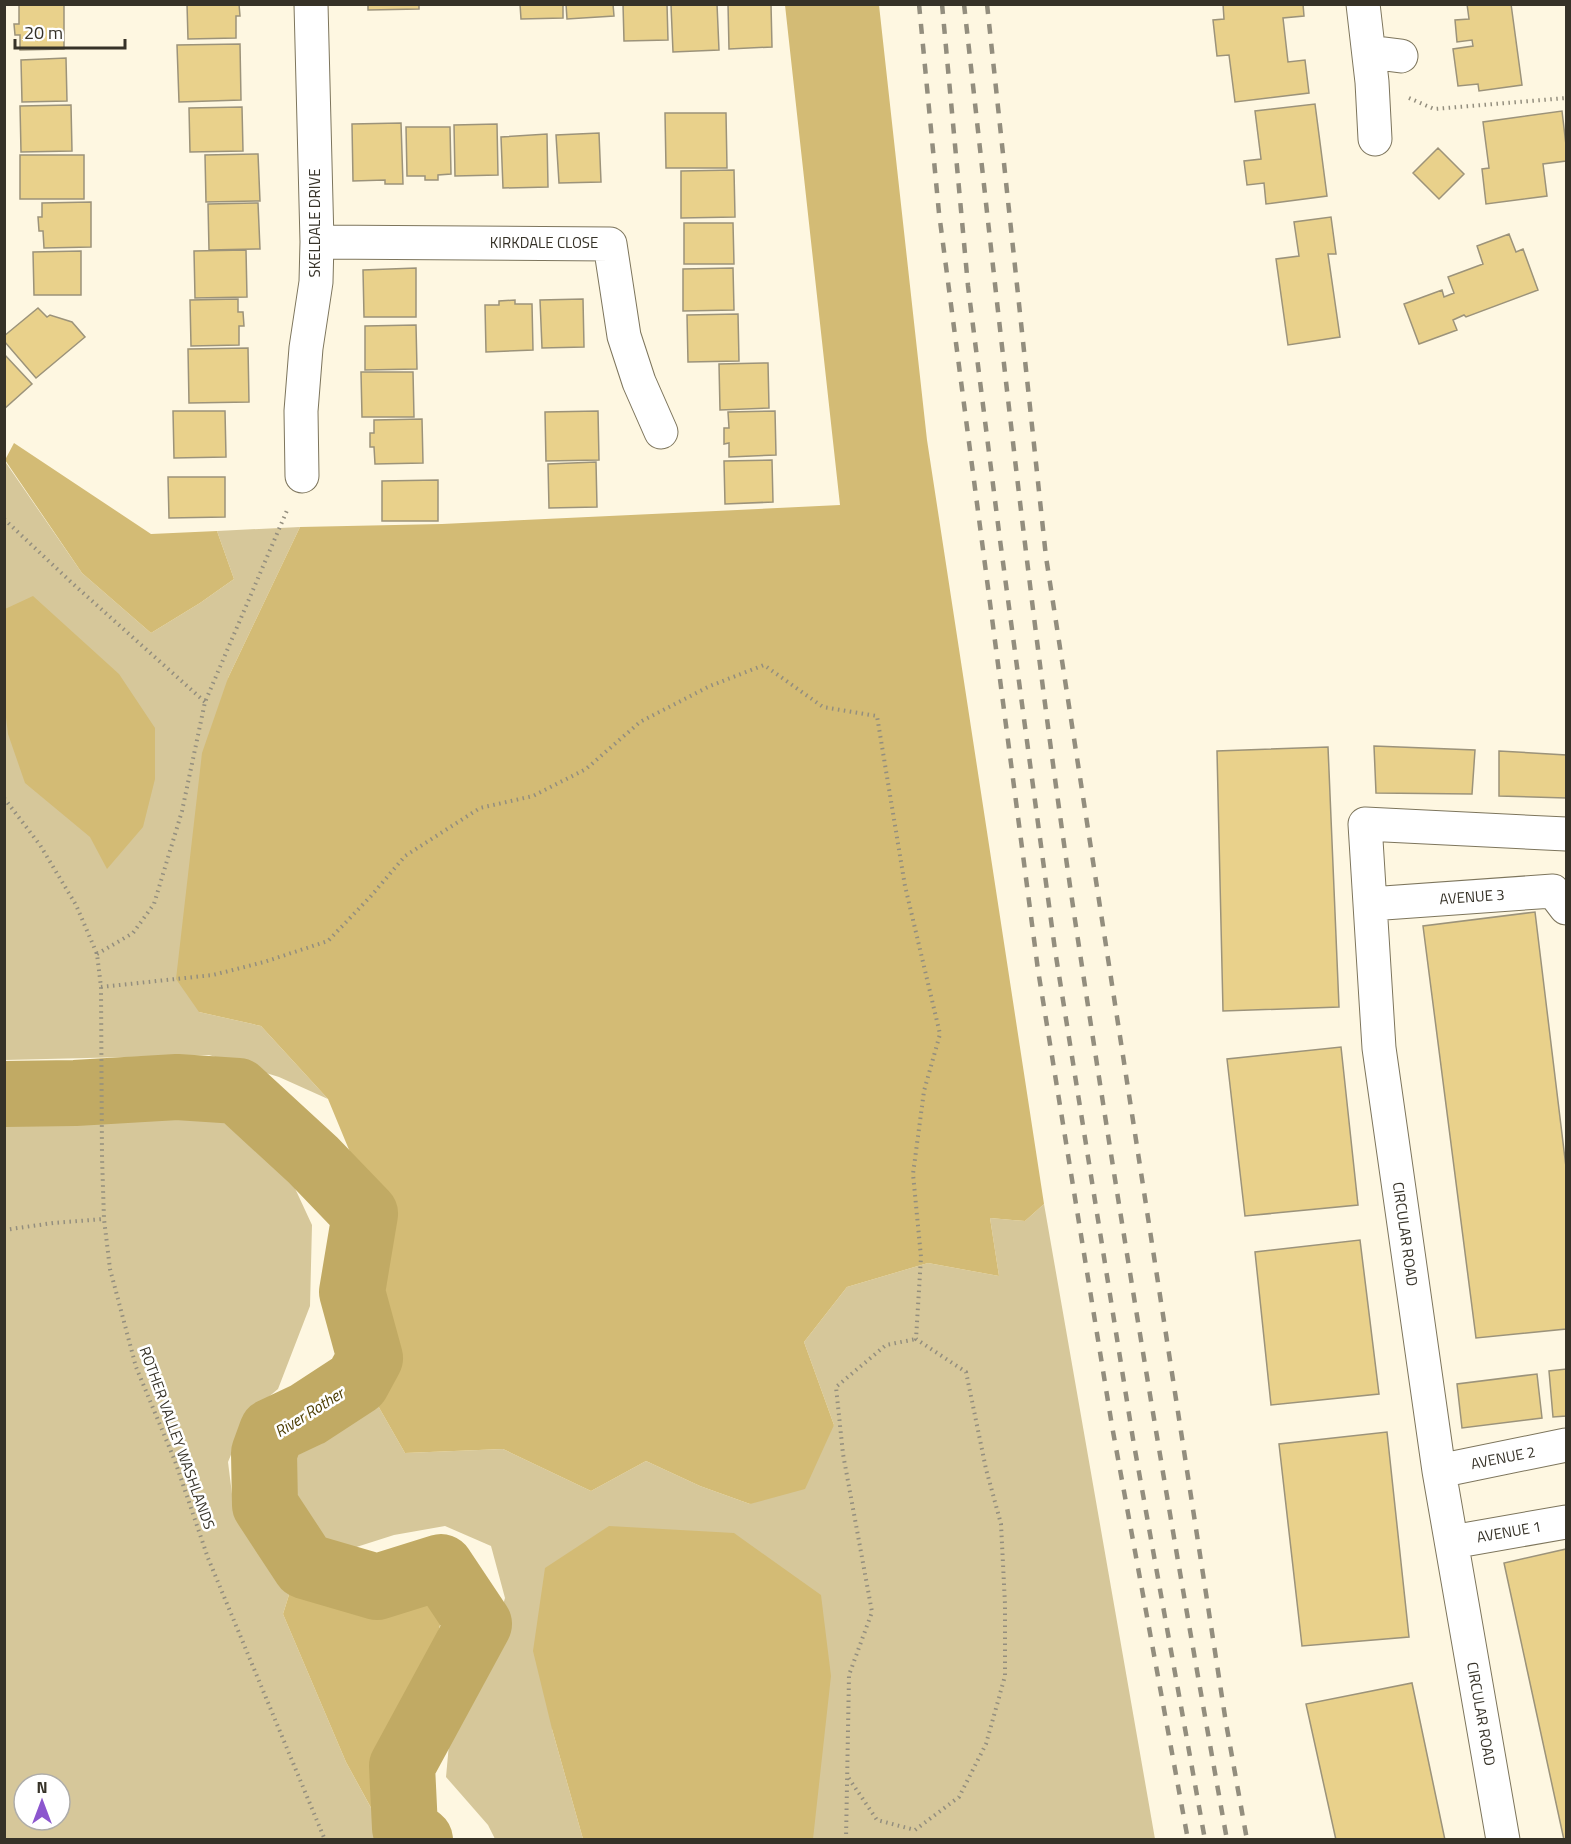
<svg xmlns="http://www.w3.org/2000/svg" width="1571" height="1844" font-family="'Titillium Web',sans-serif">
<rect width="100%" height="100%" fill="#fef7e1"/>
<path fill="#d6c79a" fill-rule="evenodd" d="M4,460L82,573L151,633L200,603L234,579L217,531L300,527L228,678L199,1012L261,1026L328,1099L279,1077L209,1055L5,1060Z
M129,1110L226,1114L280,1156L312,1225L310,1306L278,1389L248,1414L228,1462L233,1502L293,1582L283,1614L346,1762L388,1839H5L4,1113ZM24,1784H60V1820H24Z
M1044,1204L1155,1839H813L552,1729L583,1839H495L488,1825L446,1777L450,1733L490,1649L505,1598L491,1546L445,1526L394,1535L347,1550L316,1541L295,1491L296,1453L332,1414L373,1397L405,1453L503,1449L591,1491L646,1461L700,1486L750,1504L834,1425L804,1342L847,1287L928,1263L999,1276L990,1218L1025,1221Z"/>
<path fill="#d3bb75" d="M785,5H879L927,440L1044,1204L1025,1221L990,1218L999,1276L928,1263L847,1287L804,1342L834,1425L805,1489L750,1504L700,1486L646,1461L591,1491L503,1449L405,1453L373,1397V1314L370,1258L376,1215L328,1099L261,1026L199,1012L176,979L202,753L228,678L300,527L442,524L840,505Z
M14,443L151,534L217,531L234,579L200,603L151,633L82,573L5,460Z
M33,596L119,674L155,728V779L143,827L107,869L90,837L25,783L8,734L5,709V609Z
M609,1526L734,1533L821,1595L831,1676L813,1839H583L552,1729L533,1651L545,1568Z
M293,1582L368,1602L421,1590L432,1595L442,1617L433,1653L405,1693L380,1780L375,1815L346,1762L283,1614Z"/>
<g fill="none" stroke-linecap="round" stroke-linejoin="round">
<path stroke="#c1aa64" stroke-width="66" d="M4,1094L75,1093L177,1087L238,1091L313,1160L365,1214L352,1292L370,1358L357,1382L308,1414L272,1431L264,1453L265,1505L305,1566L377,1587L441,1567L479,1624L402,1766L405,1828L420,1840"/>
</g>
<path fill="#e9d18b" stroke="#9c937a" stroke-width="1.5" d="M187,4H239L240,16H236V38L188,39Z
M368,4H419V9L368,10Z
M520,4H563V18L521,19Z
M566,4H613L614,16L567,19Z
M623,4H667L668,40L624,41Z
M717,4L719,50L673,52L671,5Z
M728,4H771L772,47L729,49Z
M1223,4H1303L1304,16L1283,18L1288,62L1305,60L1309,93L1235,102L1229,55L1217,56L1213,20L1224,19Z
M1467,4H1511L1522,85L1479,91L1478,84L1458,86L1453,49L1473,46L1472,40L1457,42L1455,20L1469,19Z
M19,5H64V49L20,50V35H15L14,24H19Z
M240,44L241,100L179,102L177,45Z
M66,58L67,101L22,102L21,60Z
M1315,104L1327,196L1266,204L1264,183L1247,185L1244,161L1261,159L1255,111Z
M71,105L72,151L21,152L20,106Z
M242,107L243,151L190,152L189,108Z
M1562,111L1566,145V161L1543,164L1547,196L1486,204L1482,169L1489,168L1483,122Z
M665,113H726L727,168H666Z
M401,123L403,184H385V180L353,181L352,124Z
M497,124L498,175L455,176L454,125Z
M406,127H450L451,174L438,175V180H425V176H407Z
M599,133L601,182L559,183L556,135Z
M547,134L548,187L503,188L501,137Z
M1438,148L1464,174L1439,199L1413,173Z
M258,154L260,201L206,202L205,155Z
M20,155H84V199H20Z
M734,170L735,217L681,218V171Z
M91,202V247L44,248L43,231H39L38,217H42V203Z
M258,203L260,249L209,250L208,204Z
M1331,217L1336,254H1328L1340,337L1288,345L1276,259L1299,256L1294,222Z
M684,223H733L734,264H684Z
M1509,234L1516,252L1523,249L1538,290L1466,317L1464,315L1453,320L1457,330L1419,344L1404,304L1442,290L1444,297L1454,293L1448,277L1483,264L1477,246Z
M246,250L247,297L195,298L194,251Z
M81,251V295H34L33,252Z
M416,268V317H364L363,270Z
M733,268L734,310L683,311V269Z
M238,299V312H243L244,326H239V345L191,346L190,300Z
M583,299L584,347L542,348L540,300Z
M515,300V304H532L533,350L486,352L485,305H499V301Z
M38,308L47,317L50,315L72,322L85,337L36,378L4,341V336Z
M738,314L739,361L688,362L687,315Z
M416,325L417,369L365,370V326Z
M248,348L249,402L189,403L188,349Z
M4,354L32,384L4,409Z
M768,363L769,408L720,410L719,364Z
M361,372H413L414,417H362Z
M173,411H225L226,457L174,458Z
M598,411L599,460L546,461L545,412Z
M775,411L776,455L729,457V443L724,444V428H729L728,412Z
M422,419L423,463L375,464L374,447H370V433H374V420Z
M772,460L773,502L725,504L724,461Z
M596,462L597,507L549,508L548,464Z
M168,477H225V517L169,518Z
M438,480V521H382V481Z
M1374,746L1475,750L1472,794L1376,793Z
M1328,747L1339,1007L1223,1011L1217,751Z
M1499,751L1566,755V798L1499,796Z
M1535,912L1566,1167V1329L1476,1338L1423,926Z
M1341,1047L1358,1205L1245,1216L1227,1059Z
M1360,1240L1379,1394L1271,1405L1255,1252Z
M1566,1369V1416L1553,1417L1549,1371Z
M1537,1374L1542,1418L1462,1428L1457,1384Z
M1387,1432L1409,1637L1302,1646L1279,1444Z
M1566,1549V1840H1564L1504,1563Z
M1412,1683L1445,1840H1336L1306,1704Z"/>
<g fill="none" stroke-linecap="round" stroke-linejoin="round">
<defs>
<path id="minor" d="M1363,4L1372,82L1375,139
M1369,52L1401,56
M317,242L610,244L624,336L639,382L661,432
M302,476L301,411L306,348L316,282L317,242L311,4
M1370,904L1553,891L1566,908
M1439,1471L1566,1445
M1452,1542L1566,1522
M1503,1840L1439,1471L1379,1048L1365,824L1566,834"/>
</defs>
<use href="#minor" stroke="#7d755c" stroke-width="35"/>
<path stroke="#938e7e" stroke-width="4" stroke-dasharray="1.5 4.5" stroke-linecap="butt" d="M1409,98L1434,109L1566,98
M4,519L71,582L205,702
M4,798L40,845L76,905L97,954L101,987L102,1157L104,1219L110,1269L136,1367L175,1461L208,1558L325,1840
M97,954L133,933L154,904L182,811L205,702L288,508
M101,987L213,975L264,962L328,941L371,896L405,856L480,808L533,796L586,769L640,722L710,686L764,665L823,707L877,716L905,886L940,1034L924,1091L913,1174L921,1257L916,1339L966,1372L986,1469L1001,1524L1005,1604V1676L986,1744L959,1797L915,1830L877,1820L848,1777
M4,1230L53,1223L104,1219
M846,1840L849,1675L872,1612L843,1454L836,1387L886,1345L916,1339"/>
<use href="#minor" stroke="#fff" stroke-width="33"/>
<path stroke="#938e7e" stroke-width="4.5" stroke-dasharray="10 10" stroke-linecap="butt" d="M919,4L939,213L1038,970L1112,1426L1188,1840
M942,4L968,286L1000,540L1055,950L1133,1439L1205,1840
M964,4C998,310 1030,616 1075,920C1121,1227 1172,1534 1227,1840
M987,4L1046,557L1226,1723L1247,1840"/>
</g>
<g text-anchor="middle" stroke-width="5" stroke-linejoin="round" paint-order="stroke">
<g font-size="15" fill="#363228" stroke="#fff">
<text transform="translate(315 223) rotate(-90)" y="5">SKELDALE DRIVE</text>
<text x="544" y="248">KIRKDALE CLOSE</text>
<text transform="translate(1472 897) rotate(-4)" y="5">AVENUE 3</text>
<text transform="translate(1405 1234) rotate(82)" y="5">CIRCULAR ROAD</text>
<text transform="translate(177 1438) rotate(70)" y="5">ROTHER VALLEY WASHLANDS</text>
<text transform="translate(1503 1458) rotate(-11)" y="5">AVENUE 2</text>
<text transform="translate(1509 1532) rotate(-10)" y="5">AVENUE 1</text>
<text transform="translate(1481 1714) rotate(80)" y="5">CIRCULAR ROAD</text>
</g>
<g font-size="16" font-style="italic" fill="#4d3d02" stroke="#fff">
<text transform="translate(309 1412) rotate(-32)" y="6">River Rother</text>
</g>
</g>
<rect width="1571" height="1844" fill="none" stroke="#363228" stroke-width="12"/>
<g transform="translate(42 1802)"><circle r="28" fill="#ffffff" stroke="#afada9" stroke-width="1.5"/>
<path d="M0-4.5L10 22L0 15L-10 22Z" fill="#8c56ce"/>
<text y="-9" font-size="16" font-weight="bold" text-anchor="middle" fill="#363228">N</text>
</g>
<path d="M15 39v9h110v-9" fill="none" stroke="#363228" stroke-width="3"/>
<text x="24" y="39" font-size="18" fill="#363228" stroke="#ffffff" stroke-width="4.5" paint-order="stroke">20 m</text>
</svg>
